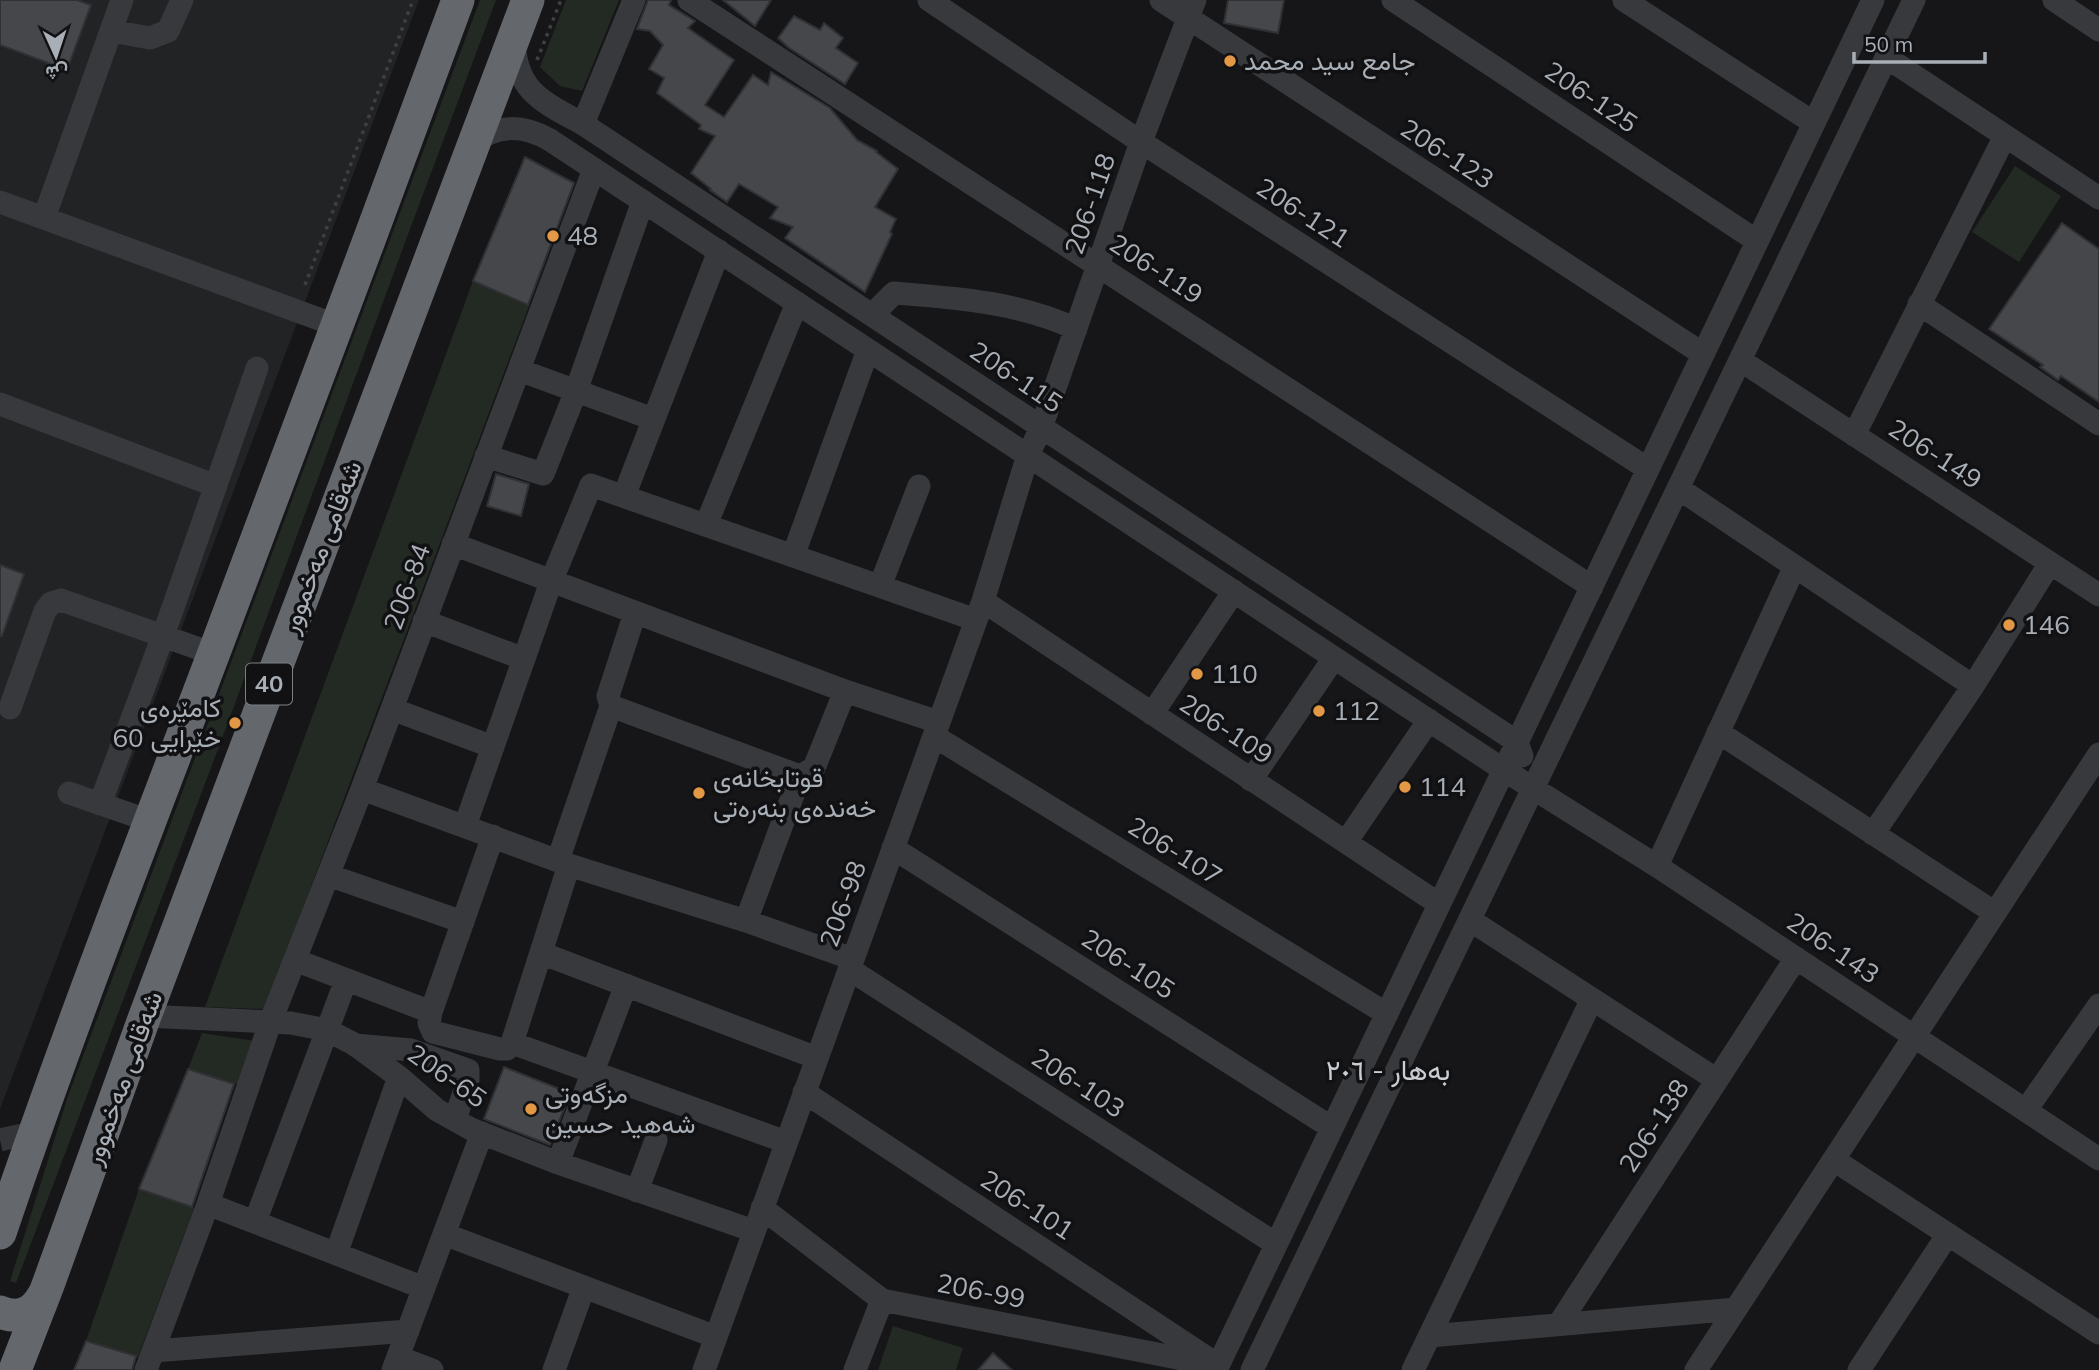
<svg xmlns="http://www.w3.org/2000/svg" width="2099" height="1370" font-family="Mulish,Vazirmatn,sans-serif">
<rect width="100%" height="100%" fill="#161618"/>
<path fill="#222325" d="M0,0H419L0,1109Z"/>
<path fill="#232a23" d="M480,0H496L410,229L223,736L16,1283L10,1281L68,1096Z
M566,0H619L582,91L560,86L540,67Z
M2015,166L2061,196L2019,262L1972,232Z
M473,281L529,306L265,1009L205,1007Z
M202,1033L255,1041L240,1085L188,1069Z
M139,1189L194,1208L138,1357L86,1341Z
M893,1326L963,1348L956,1370H878Z"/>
<path fill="#45474b" stroke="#303134" stroke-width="2" d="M0,0H77L91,5L67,70L0,45Z
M648,0H671L669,5L695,21L688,28L734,60L705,105L724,117L753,75L768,85L771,72L830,108L857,140L877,151L876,152L898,169L875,207L896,219L890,232L892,234L865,292L785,238L793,227L770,218L778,207L739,184L727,202L710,190L711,189L691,173L715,136L699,129L701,125L657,93L664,78L649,69L663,45L650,31L637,29Z
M723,0H771L755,26Z
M1228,0H1284L1278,33L1224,23Z
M794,16L820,30L824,23L843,38L836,48L858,63L845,84L789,48L778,38Z
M525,157L574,183L528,305L473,281Z
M2062,223L2099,249V402L2061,376L2058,380L2040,367L2043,365L1989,329Z
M496,474L529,484L521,516L487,506Z
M0,565L24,574L2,636H0Z
M504,1067L570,1093L550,1145L484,1119Z
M188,1069L234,1084L192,1207L139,1189Z
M86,1341L136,1356L132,1370H74Z
M993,1353L1012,1370H978Z"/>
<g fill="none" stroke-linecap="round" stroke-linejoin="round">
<path stroke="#333538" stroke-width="23" stroke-dasharray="23 11" stroke-linecap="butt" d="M0,1140L35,1132"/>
<path stroke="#3e4043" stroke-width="3.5" stroke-dasharray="3.5 5" stroke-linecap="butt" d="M537,60L561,0
M305,285L413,0"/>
<path stroke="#37393c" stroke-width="23" d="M689,0L1592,587
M929,0L1141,142L1648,469
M1161,0L1703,354
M1393,0L1757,241
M1624,0L1814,123
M2054,0L2099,30
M111,31L150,38L168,31L182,0
M514,41C516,92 543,102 583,124C896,329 1206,536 1517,742L1522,756
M1886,57L2099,198
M583,124L634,0
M472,145C495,123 524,125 550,140L1504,770L1657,866L2099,1159
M0,202L338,326
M44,218L122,0
M1919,304L2099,424
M873,314L894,293C956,298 1019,302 1076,329
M1740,360L2099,595
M519,370L653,419
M0,404L216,486
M1854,435L2005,136
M486,456L543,474L576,391L643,201
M1678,488L1973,686
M624,496L719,251
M706,525L797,303
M453,544L845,691L938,722
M793,556L868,350
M880,586L919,486
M983,601L1439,904
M424,621L524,659
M611,706L800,776
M10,708L45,611L51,603L61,600L214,654
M392,709L493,747
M1152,714L1234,591
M1718,732L1995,913
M934,736L1387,1014
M1251,780L1334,658
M362,789L569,865L746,921L853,959
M69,793L150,821
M100,804L163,636L257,368
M465,826L551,582L591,485L976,620
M1873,834L1973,686L2050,563
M493,836L431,1012L429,1023L433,1032L500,1049H507L512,1043L569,865
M1346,842L1429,720
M893,848L1332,1128
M558,860L611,706L608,696L635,613
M1657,866L1794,568
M328,875L463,922
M1470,920L1717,1080
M746,921L800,776L814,768L845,691
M541,953L817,1058
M295,960L431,1012
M849,969L1276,1244
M145,1016L291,1023L327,1030L354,1044L399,1077L437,1110L471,1129L558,1163L754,1231
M512,1043L786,1142
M355,1045L411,1050L468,1070V1080L455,1120
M804,1092L1218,1365
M2026,1110L2099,1005
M1834,1160L2099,1333
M558,1163L626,985
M637,1191L656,1140
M208,1204L424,1288
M762,1208L882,1300L1208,1364
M255,1222L346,980
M444,1234L716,1337
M336,1254L399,1077
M1559,1324L1796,958
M1430,1336L1736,1309
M154,1351L408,1331
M398,1357L432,1370
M146,1370L208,1204L270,1023L362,789L594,169
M393,1370L482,1133
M554,1370L584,1287
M704,1370L983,601L1028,455L1041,428L1141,142L1195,0
M855,1370L882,1300
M1216,1370L1873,0
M1252,1370L1914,0
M1413,1370L1592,999
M1696,1370L2099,754
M1859,1370L1948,1234"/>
<path stroke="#64686d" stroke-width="33" d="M0,1233C66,1037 142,843 215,650C297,434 378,217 458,0
M0,1312C19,1320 33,1313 43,1296
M15,1370L48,1285L145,1016L253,729L528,0"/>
</g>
<g fill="#e29844" stroke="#111113" stroke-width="2.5">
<circle cx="1230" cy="61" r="7"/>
<circle cx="553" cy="236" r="7"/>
<circle cx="2009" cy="625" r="7"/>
<circle cx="1197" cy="674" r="7"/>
<circle cx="1319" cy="711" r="7"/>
<circle cx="235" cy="723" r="7"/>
<circle cx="1405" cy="787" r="7"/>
<circle cx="699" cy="793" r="7"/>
<circle cx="531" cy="1109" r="7"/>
</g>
<g text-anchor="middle" stroke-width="7" stroke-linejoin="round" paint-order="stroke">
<rect fill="#111113" stroke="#7b8086" stroke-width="2" x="246" y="663.5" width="46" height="41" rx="5"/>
<g font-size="24" font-weight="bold" fill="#a9afb7">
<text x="269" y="692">40</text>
</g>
<g font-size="26" fill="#a9afb7" stroke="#111113" text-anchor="start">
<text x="1244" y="70">جامع سيد محمد</text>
<text x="567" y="245">48</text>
<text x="2023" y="634">146</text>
<text x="1211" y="683">110</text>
<text x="221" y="717" text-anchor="end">کامێرەی<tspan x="221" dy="30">خێرایی 60</tspan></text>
<text x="1333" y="720">112</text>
<text x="713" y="787">قوتابخانەی<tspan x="713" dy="30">خەندەی بنەرەتی</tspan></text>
<text x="1419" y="796">114</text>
<text x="545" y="1103">مزگەوتی<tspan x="545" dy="30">شەهید حسين</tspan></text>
</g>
<g font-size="26" fill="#a9afb7" stroke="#111113">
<text transform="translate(1591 97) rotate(34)" y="9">206-125</text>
<text transform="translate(1447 154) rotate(33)" y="9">206-123</text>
<text transform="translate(1090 204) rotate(-71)" y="9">206-118</text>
<text transform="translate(1303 213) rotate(33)" y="9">206-121</text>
<text transform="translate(1156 269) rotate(33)" y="9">206-119</text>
<text transform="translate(1016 377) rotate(34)" y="9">206-115</text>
<text transform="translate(1935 454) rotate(33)" y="9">206-149</text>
<text transform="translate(321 547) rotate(-69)" y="9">شەقامی مەخموور</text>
<text transform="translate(407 587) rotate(-70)" y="9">206-84</text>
<text transform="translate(1226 729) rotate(33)" y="9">206-109</text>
<text transform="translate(1175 851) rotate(32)" y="9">206-107</text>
<text transform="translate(843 904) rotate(-70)" y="9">206-98</text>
<text transform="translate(1833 948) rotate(34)" y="9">206-143</text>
<text transform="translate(1128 964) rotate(33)" y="9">206-105</text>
<text transform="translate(447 1076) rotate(35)" y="9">206-65</text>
<text transform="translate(123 1078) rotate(-70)" y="9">شەقامی مەخموور</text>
<text transform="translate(1078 1083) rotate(33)" y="9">206-103</text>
<text transform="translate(1654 1126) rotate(-57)" y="9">206-138</text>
<text transform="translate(1027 1205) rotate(33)" y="9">206-101</text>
<text transform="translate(981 1291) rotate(11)" y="9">206-99</text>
</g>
<g font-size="28" fill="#caced3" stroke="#111113">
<text x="1388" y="1080">بەهار - ٢٠٦</text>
</g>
</g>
<g transform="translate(56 56) rotate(177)" stroke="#111113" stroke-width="5" paint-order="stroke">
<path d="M0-5L12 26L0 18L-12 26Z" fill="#a9afb7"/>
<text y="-10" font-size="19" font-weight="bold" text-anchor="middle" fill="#a9afb7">ش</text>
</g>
<path d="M1854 52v10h131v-10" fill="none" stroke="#a9afb7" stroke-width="3.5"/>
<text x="1864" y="52" font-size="21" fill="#a9afb7" stroke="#111113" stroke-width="5" paint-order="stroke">50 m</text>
</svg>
